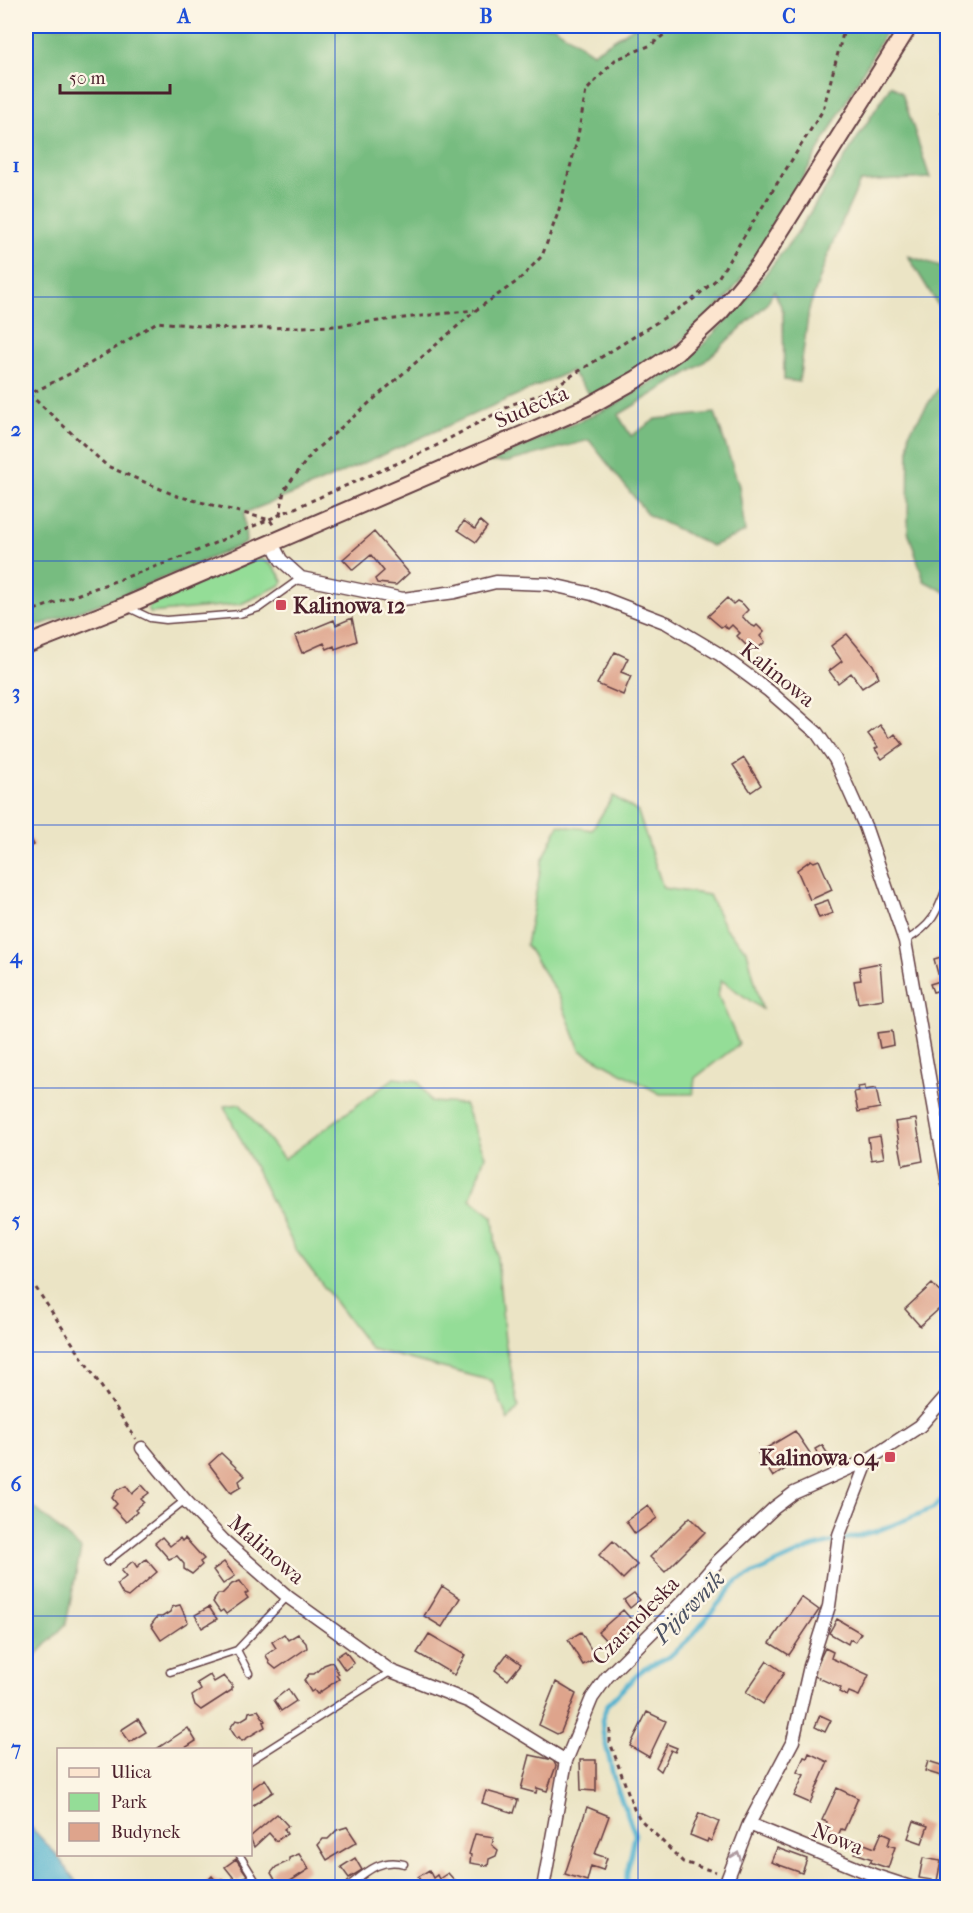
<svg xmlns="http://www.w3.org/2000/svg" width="973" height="1913" font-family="'IM FELL French Canon',serif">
<rect width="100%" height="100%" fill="#fcf5e5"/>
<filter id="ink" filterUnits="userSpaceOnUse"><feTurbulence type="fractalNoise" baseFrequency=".0167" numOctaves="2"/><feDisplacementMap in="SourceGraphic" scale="12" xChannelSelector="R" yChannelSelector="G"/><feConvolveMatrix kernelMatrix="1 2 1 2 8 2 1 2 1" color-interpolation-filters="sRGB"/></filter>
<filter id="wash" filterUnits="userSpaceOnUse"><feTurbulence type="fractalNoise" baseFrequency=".008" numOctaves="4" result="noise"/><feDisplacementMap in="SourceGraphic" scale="24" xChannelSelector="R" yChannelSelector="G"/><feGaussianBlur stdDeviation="1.35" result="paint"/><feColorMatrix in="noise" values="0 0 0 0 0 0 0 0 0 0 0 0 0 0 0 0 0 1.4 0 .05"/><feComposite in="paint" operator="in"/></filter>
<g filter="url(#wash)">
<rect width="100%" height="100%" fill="#ebe4c5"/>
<path fill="#94dd97" stroke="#6f7e61" stroke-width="1.5" d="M260,559C272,563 277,570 283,581L281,585L241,604L150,613L148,609L152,603L251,560Z
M613,796L638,812L663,888L709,895L725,928L747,951L762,1009L721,980L718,995L739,1044L695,1078L693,1094H660L580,1050L559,996L526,945L542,861L559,825L592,830Z
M394,1078L418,1081L431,1102L464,1104L485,1156L470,1199L493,1217L505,1341L519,1407L508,1420L492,1381L371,1349L296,1250L224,1106L240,1104L284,1159Z"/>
<path fill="#77bc80" stroke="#606e56" stroke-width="1.5" d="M26,26H553L593,53L635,26H889L759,255L727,298L640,379L590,395L571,371L303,490L244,513L246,543L108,601L26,630Z
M941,26H947V63L937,59V36Z
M891,85L902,93L930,178L860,182L830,249L809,309L799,382L784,380L783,311L774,291L766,305L701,365L618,415L631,436L656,419L715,413L739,486L745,532L712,546L648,515L589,440L508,462H489L615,405L691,357L743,303L797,233Z
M908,256L947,268V320Z
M947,381V593L924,581L908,531L909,433L939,387Z
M26,1500L81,1549L66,1624L26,1666Z"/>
<path fill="#51b2cf" stroke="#4e687d" stroke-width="1.5" d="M26,1822L56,1854L80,1887H26Z"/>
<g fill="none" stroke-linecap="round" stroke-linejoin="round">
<path stroke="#51b2cf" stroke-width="4.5" d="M624,1888L635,1834L615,1783L603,1733L602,1720L607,1705L644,1668L669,1657L692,1636L737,1581L810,1548L877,1531L910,1518L933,1508L948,1494"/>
</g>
<g id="blocks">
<path fill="#dea48c" d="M948,102V118L940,112Z
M464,521L475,529L480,521L487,527L476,542L458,530Z
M374,532L409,573L396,585L377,583L375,579L384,571L371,555L353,570L343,559Z
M727,598L733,604L737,601L743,604L748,610L742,616L749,624L755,627L757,625L764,632L760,636L765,642L757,649L752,644L748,647L737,636L740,633L732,625L728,629L724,625L721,627L708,616Z
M352,618L357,641L335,649L334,646L327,649L324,643L302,653L295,636L334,620L336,625Z
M847,634L873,665L879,677L862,688L851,673L838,683L829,671L842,661L831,646Z
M615,652L628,658L621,672L631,676L623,695L597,684Z
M880,725L890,738L895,734L903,744L882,759L875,749L878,747L868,734Z
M744,758L761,785L751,792L733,765Z
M26,830L34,845L26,849Z
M811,860L814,862L819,860L832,890L810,900L797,870Z
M828,900L833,913L819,918L814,905Z
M948,955V988L933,992L930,984L940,981L934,959Z
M880,963L883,999L858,1003L854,981L861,980L859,967Z
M892,1031L894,1045L880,1048L877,1033Z
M865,1086V1090L876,1088L880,1108L858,1112L854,1092L859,1091L858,1087Z
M916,1119L923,1161L903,1165L895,1122Z
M880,1136L884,1158L871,1160L868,1138Z
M932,1284L948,1301L920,1326L905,1309Z
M795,1431L810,1453L773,1477L758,1453Z
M822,1445L831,1459L824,1464L815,1449Z
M221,1453L245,1476L239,1481L241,1487L231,1493L209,1464Z
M142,1485L149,1493L141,1499L144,1502L135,1510L137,1512L126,1522L113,1508L117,1504L112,1498L117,1490L126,1486L132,1494Z
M648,1505L657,1518L635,1534L626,1521Z
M690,1517L705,1532L665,1572L650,1557Z
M162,1537L170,1546L180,1538L182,1541L185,1538L204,1559L200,1562L202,1565L192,1574L184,1569V1564L177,1556L169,1559L155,1543Z
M613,1541L637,1565L623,1579L599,1555Z
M146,1559L157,1572L128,1597L123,1595L117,1584L126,1577L121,1571L133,1561L137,1567Z
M224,1562L235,1576L223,1584L213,1570Z
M240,1581L248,1592L245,1594L248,1598L226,1614L223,1610L220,1612L213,1602L218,1594H222L232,1584Z
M442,1586L460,1598L442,1627L424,1616Z
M634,1593L640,1600L630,1608L624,1600Z
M801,1597L819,1610L789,1655L770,1643Z
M180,1605L188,1622L161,1640L151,1625L157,1617H162L170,1612L172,1607Z
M209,1607L217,1619L202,1628L195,1615Z
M623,1610L636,1625L612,1647L598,1632Z
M837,1619L861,1633L855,1642L850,1639L848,1644L829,1633Z
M581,1632L596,1658L583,1665L568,1640Z
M284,1634L288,1640L298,1634L306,1643L307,1648L276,1669L270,1664L266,1655L276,1648L272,1642Z
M429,1634L465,1655L454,1675L417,1653Z
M825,1648L833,1652L831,1658L869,1675L859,1696L849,1692L847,1696L839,1692L841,1688L812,1675Z
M345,1651L354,1663L345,1670L336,1657Z
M507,1654L521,1664L508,1680L495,1670Z
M767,1661L784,1673L763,1704L746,1692Z
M332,1662L339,1674L336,1675L339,1679L317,1694L314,1690L311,1692L304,1680L309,1674H314L324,1665Z
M210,1675L214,1682L224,1676L232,1685V1690L201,1710L195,1705L192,1696L201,1690L197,1683Z
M556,1682L576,1694L561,1732L557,1734L539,1725Z
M288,1689L296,1701L281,1711L274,1700Z
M258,1710L265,1721L263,1722L265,1727L242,1741L239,1737L237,1739L230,1728L236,1720L240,1721L248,1716L249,1712Z
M647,1712L666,1721L649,1757L630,1746Z
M820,1715L831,1720L825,1732L815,1727Z
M138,1719L146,1732L130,1742L121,1730Z
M188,1728L196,1741L182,1750H155Z
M667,1744L677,1748L675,1752L671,1750L661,1771L656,1767Z
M809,1753L828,1762L810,1803L794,1796L804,1775L797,1772L804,1757L807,1758Z
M530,1755L553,1760L556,1766L547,1791L537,1788L536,1793L521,1789Z
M580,1760H596V1791L581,1790Z
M928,1761L944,1766L941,1776L925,1771Z
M265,1779L273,1792L250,1807V1790Z
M837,1788L858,1798L844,1830L841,1829L837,1838L823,1831L827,1822L822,1820Z
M486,1791L518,1800L514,1813L482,1803Z
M587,1807L609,1816L595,1854L607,1858L603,1870L591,1866L587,1881L565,1874Z
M699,1813L719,1822L711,1841L708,1839L707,1842L690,1835Z
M277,1814L288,1826L284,1829L287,1834L276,1841L269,1833L254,1847L250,1837Z
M914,1821L928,1826L922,1843L908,1838Z
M347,1827L357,1842L327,1860L318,1845L323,1839H328L337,1830Z
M882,1832L891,1836L888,1845L895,1847L888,1868L870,1862L872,1859L855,1853L859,1842L875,1848Z
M475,1834L494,1837L492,1845L498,1850L496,1856L489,1859L488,1866L470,1863L471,1855L469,1854Z
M777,1848L807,1859L802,1873L771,1862Z
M299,1854L309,1869L280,1888L271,1873L276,1867L289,1861V1858Z
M355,1858L362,1870L349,1878L341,1867Z
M923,1858L941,1861L937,1881L919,1878Z
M236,1859L247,1875L237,1882L225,1867Z
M429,1870L433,1878L437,1875L439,1879L448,1873L456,1882L455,1885L425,1888L418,1877Z
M212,1876L217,1882L222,1880L226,1888H201Z"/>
</g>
</g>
<g filter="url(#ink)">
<use href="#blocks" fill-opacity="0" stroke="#623d42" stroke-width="1.5"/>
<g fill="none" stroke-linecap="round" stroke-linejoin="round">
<defs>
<path id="service" d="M129,608L150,618L166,620L240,614L259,608L301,578
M905,941C933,925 937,913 948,883
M107,1562L185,1500
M237,1650L249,1673
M170,1672L237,1650L287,1597
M250,1761L390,1672
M239,1854L260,1888
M346,1888C364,1874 380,1857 404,1864"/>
<path id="minor" d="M272,543L281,560L301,578L403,599L455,592L496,582L548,584L592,594L667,623L719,654L769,691L817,733L835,759L865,826L905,941L948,1184
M142,1448L185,1500L223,1540L288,1597L391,1671L470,1702L566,1761
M749,1824L876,1876L913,1888
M543,1888L566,1761L592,1698L607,1677L687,1597L719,1560L774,1508L794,1493L868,1460L920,1426L948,1394
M724,1888L749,1824L793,1741L810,1666L829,1606L839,1535L868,1460
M945,1888L948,1880"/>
<path id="secondary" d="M26,645L125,606L587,407L637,379L677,352L720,312L759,265L909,26"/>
</defs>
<use href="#service" stroke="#623d42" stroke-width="9"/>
<use href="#minor" stroke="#623d42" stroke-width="15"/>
<use href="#secondary" stroke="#623d42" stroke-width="20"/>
<path stroke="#623d42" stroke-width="3" stroke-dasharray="4.5 4.5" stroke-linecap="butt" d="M29,394L107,466L177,496L270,520L274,526
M26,396L91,363L157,322L231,329L335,326L474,310
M280,515L284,490L313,452L476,310L519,280L542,256L558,213L577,141L586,91L615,60L651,45L675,26
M26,613L185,556L430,449L513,404L544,393L691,301L718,278L823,110L845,26
M26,1273L136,1439
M610,1729V1742L634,1809L640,1819L683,1862L716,1872"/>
<use href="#service" stroke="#fff" stroke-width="6"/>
<use href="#minor" stroke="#fff" stroke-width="12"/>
<use href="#secondary" stroke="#fce5cf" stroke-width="16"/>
</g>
<defs><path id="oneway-chevron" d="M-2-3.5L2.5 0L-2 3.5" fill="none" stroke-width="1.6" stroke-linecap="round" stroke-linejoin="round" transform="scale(1.5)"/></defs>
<use stroke="#ae9aa0" href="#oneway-chevron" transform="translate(737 1856) rotate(-70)"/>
</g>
<path fill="none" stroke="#1d4ed8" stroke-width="1.5" stroke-opacity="0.55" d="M335,26V1888M638,26V1888M26,297H948M26,561H948M26,825H948M26,1088H948M26,1352H948M26,1616H948"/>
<g fill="#d1495b" stroke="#fcf5e5" stroke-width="2">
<rect x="275" y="599" width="12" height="12" rx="3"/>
<rect x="884" y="1451" width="12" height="12" rx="3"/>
</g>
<g text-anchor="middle" stroke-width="5" stroke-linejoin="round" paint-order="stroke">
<g font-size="22" fill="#4a1f2b" stroke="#fcf5e5">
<text transform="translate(531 406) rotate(-23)" y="8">Sudecka</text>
<text transform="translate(778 674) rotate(39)" y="8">Kalinowa</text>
<text transform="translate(267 1549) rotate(41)" y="8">Malinowa</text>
<text transform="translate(635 1620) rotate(-46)" y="8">Czarnoleska</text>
<text transform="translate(838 1838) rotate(22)" y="8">Nowa</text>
</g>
<g font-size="22" font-weight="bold" fill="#4a1f2b" stroke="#fcf5e5" text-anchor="start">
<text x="293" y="613">Kalinowa 12</text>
<text x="878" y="1465" text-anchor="end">Kalinowa 04</text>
</g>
<g font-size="24" font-style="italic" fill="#4c5264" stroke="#fcf5e5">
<text transform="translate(689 1607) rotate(-46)" y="8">Pijawnik</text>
</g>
</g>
<rect width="973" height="1913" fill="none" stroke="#fcf5e5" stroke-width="66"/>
<rect x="57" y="1748" width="195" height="108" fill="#fcf5e5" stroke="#b59f9b" stroke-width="1.5"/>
<rect x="69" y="1768" width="30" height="9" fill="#fce5cf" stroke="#b59f9b" stroke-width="1.5"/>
<text x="111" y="1778" font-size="18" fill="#4a1f2b">Ulica</text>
<rect x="69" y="1793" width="30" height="18" fill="#94dd97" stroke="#b59f9b" stroke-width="1.5"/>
<text x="111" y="1808" font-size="18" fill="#4a1f2b">Park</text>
<rect x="69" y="1823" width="30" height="18" fill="#dea48c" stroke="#b59f9b" stroke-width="1.5"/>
<text x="111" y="1838" font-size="18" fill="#4a1f2b">Budynek</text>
<path d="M60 84v9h110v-9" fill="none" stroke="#4a1f2b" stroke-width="3"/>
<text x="69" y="84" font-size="18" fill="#4a1f2b" stroke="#fcf5e5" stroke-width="4.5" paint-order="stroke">50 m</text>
<rect x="33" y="33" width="907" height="1847" fill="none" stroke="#1d4ed8" stroke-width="2"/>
<g font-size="20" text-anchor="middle" font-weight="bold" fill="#1d4ed8">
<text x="184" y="23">A</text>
<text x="486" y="23">B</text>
<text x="789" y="23">C</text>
<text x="16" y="172">1</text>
<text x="16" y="436">2</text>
<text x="16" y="699">3</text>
<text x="16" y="963">4</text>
<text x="16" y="1227">5</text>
<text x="16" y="1491">6</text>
<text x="16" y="1755">7</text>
</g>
</svg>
